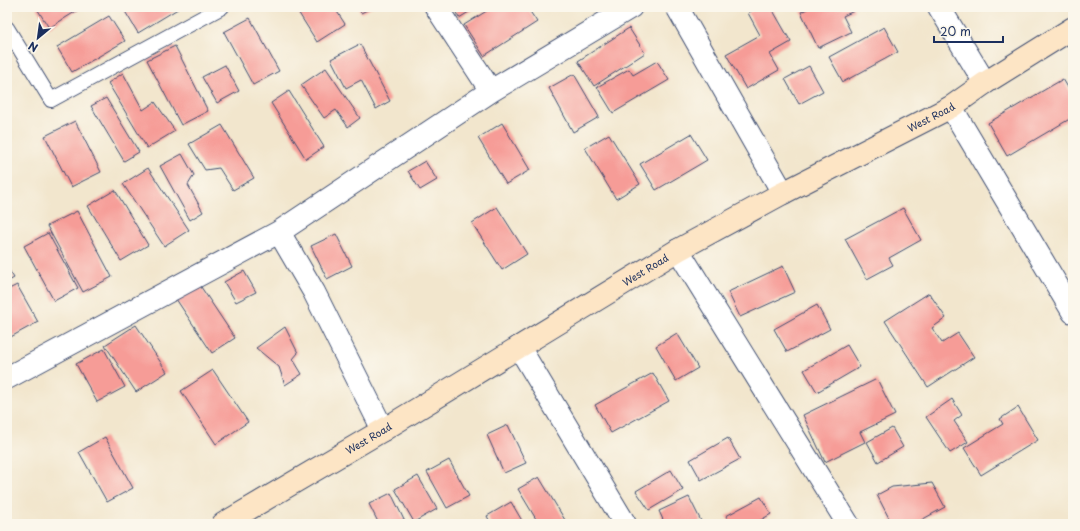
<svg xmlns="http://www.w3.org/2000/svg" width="1080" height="531" font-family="'Playpen Sans',sans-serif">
<rect width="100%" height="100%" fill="#fbf7ec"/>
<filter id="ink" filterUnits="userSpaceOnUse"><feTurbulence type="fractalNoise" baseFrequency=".025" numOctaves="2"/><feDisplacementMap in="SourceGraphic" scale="8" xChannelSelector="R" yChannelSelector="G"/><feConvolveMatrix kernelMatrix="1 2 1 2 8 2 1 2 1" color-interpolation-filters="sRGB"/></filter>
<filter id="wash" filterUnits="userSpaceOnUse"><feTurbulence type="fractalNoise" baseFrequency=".012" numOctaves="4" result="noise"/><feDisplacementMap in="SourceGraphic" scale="16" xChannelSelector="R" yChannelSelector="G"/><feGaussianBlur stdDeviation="0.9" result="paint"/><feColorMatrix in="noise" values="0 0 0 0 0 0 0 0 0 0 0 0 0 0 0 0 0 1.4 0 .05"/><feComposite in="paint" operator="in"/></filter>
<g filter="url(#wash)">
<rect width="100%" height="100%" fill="#f2e6cd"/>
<g id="blocks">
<path fill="#f69c97" d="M36,7H83L49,28Z
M125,7H181L138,33L123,8Z
M295,7H334L345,24L317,42Z
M358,7H373L361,13Z
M453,7H477L459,18Z
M493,7H527L537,22L484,56L464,25Z
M758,7H771L791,42L770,54L779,70L746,89L726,54L760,35L748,13Z
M811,7L836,8L853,7L854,11L843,16L851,32L818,48L801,12Z
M109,16L125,41L72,72L57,47Z
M250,18L279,71L253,85L224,32Z
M884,27L898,52L843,82L829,57Z
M629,28L645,53L594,86L578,61Z
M360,44L390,101L376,109L361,80L346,88L331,59Z
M175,46L208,111L181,125L147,60Z
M657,61L669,80L613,113L597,87L629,69L633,75Z
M225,65L239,91L217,103L202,77Z
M809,66L823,91L799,104L785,79Z
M326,68L360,118L348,127L336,110L324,118L301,85Z
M123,73L143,110L155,102L175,131L147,148L108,83Z
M574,74L599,117L573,132L549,88Z
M1063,79L1073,96V117L1007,156L988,123Z
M289,91L324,147L306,159L271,103Z
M106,98L139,152L124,161L91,106Z
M75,121L101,172L71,187L45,136Z
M502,123L530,170L506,184L478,138Z
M222,125L254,178L233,190L219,168L205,170L189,144Z
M609,134L640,184L616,199L585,148Z
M691,134L707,160L656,190L640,164Z
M182,154L194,175L188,185L203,212L190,220L160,166Z
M425,161L437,180L420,190L408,171Z
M148,168L189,230L164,246L123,184Z
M115,190L148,245L121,261L88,206Z
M497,207L527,254L502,270L472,223Z
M903,208L921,240L889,258L893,265L867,279L845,239Z
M77,211L112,277L83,292L47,226Z
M48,233L78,288L54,301L24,246Z
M336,234L352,266L327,279L311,246Z
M783,266L795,292L740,317L728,292Z
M7,267L14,278L7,282Z
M244,271L256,292L236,302L224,282Z
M199,284L235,338L212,353L176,299Z
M17,285L38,322L7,339V290Z
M929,293L946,318L932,328L942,343L958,333L974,357L928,387L885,321Z
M817,305L830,329L787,352L774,329Z
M136,325L167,372L136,392L105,345Z
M285,327L298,353L293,359L302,374L285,385L279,367L256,348Z
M677,333L698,368L676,381L656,346Z
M847,345L860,367L817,392L804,370Z
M104,349L125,387L97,402L76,364Z
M213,370L248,422L216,444L181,391Z
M653,373L669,401L611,433L595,405Z
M877,379L895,415L860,432L865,442L825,462L803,415Z
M952,399L962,415L954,421L968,442L950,453L926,417Z
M1018,407L1038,440L981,475L964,448L1003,424L1000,419Z
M508,425L526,463L504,473L487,435Z
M892,428L903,447L878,462L867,442Z
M105,437L133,488L107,502L79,452Z
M728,438L740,459L701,480L690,460Z
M449,460L469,496L447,508L427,472Z
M671,470L683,490L649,510L636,491Z
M418,476L437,509L414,522L395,489Z
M539,477L565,520L558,524H539L518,489Z
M932,483L945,507L914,524H892L877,495L892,487Z
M391,493L406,524H379L369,504Z
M689,497L701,521L695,524H665L659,511Z
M761,497L771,514L754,524H731L726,516Z
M511,502L524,524H491L487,516Z"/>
</g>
</g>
<g filter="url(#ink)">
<use href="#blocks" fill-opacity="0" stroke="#3b4a6f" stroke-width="1"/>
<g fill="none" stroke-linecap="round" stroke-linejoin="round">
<defs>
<path id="lane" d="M7,28L51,100L222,7"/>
<path id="street" d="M436,7L491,91
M677,7L783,193
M939,7L985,83
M951,107L1073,312
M678,250L848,524
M519,347L625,524
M7,378L279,232
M383,430L314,292L279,232L491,91L631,7"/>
<g id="secondary">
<path id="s1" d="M223,524L383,430L678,250L783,193L951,107L985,83L1073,28"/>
</g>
</defs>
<use href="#lane" stroke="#3b4a6f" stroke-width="16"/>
<use href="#street" stroke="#3b4a6f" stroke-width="24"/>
<use href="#secondary" stroke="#3b4a6f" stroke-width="24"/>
<use href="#lane" stroke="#fff" stroke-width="14"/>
<use href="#street" stroke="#fff" stroke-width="22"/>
<use href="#secondary" stroke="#fde5c5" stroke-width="22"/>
</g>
</g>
<g text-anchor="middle" stroke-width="3.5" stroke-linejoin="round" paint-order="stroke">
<g font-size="10" fill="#1b2f5e" stroke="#fbf7ec">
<text dy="4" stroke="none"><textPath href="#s1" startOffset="817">West Road</textPath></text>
<text dy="4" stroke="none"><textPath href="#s1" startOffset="493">West Road</textPath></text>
<text dy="4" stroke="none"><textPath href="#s1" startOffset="169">West Road</textPath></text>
</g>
</g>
<rect width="1080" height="531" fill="none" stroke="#fbf7ec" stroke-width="24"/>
<g transform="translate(38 38) rotate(209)" stroke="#fbf7ec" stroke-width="3" paint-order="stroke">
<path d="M0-3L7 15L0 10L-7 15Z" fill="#1b2f5e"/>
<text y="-6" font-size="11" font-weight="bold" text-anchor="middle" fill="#1b2f5e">N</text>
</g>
<path d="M934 36v6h69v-6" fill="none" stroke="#1b2f5e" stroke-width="2"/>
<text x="940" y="36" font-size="12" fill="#1b2f5e" stroke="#fbf7ec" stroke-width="3" paint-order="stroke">20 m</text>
</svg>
